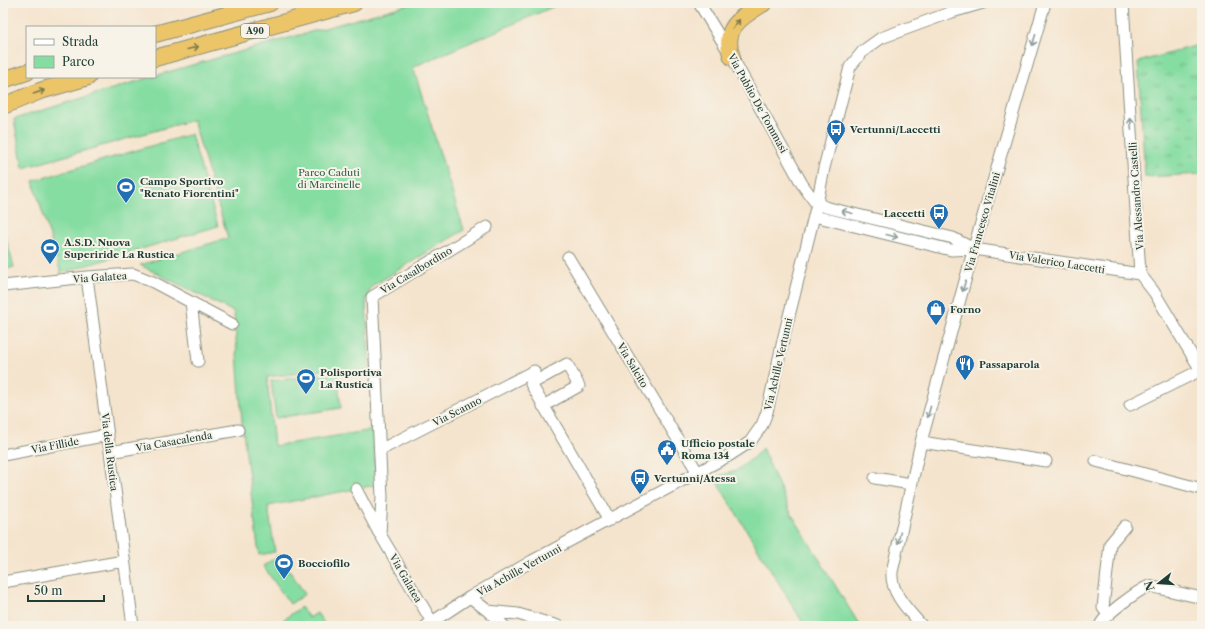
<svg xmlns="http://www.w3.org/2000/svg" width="1205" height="629" font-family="'Libre Caslon Text',serif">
<defs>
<pattern id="grass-tufts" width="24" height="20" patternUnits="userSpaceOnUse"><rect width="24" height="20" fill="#86dda2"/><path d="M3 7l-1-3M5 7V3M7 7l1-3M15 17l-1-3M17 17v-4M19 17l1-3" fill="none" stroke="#6db485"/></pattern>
</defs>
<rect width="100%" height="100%" fill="#f7f3e8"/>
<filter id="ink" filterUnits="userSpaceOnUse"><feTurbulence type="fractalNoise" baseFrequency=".025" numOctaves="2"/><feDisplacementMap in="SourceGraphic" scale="8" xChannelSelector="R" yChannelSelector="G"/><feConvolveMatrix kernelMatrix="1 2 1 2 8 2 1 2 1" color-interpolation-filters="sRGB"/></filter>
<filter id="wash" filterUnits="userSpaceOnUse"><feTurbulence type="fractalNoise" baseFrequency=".012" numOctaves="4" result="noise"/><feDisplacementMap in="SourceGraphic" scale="16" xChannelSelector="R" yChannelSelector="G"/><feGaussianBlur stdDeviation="0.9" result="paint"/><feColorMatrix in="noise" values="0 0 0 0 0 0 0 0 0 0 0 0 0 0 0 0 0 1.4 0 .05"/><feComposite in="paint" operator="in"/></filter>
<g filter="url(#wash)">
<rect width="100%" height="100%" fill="#f5e4cd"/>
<path fill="url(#grass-tufts)" stroke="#528d6b" d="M1202,44V174L1145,177L1138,62Z"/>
<path fill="#86dda2" stroke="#528d6b" d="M414,3H562L413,67L464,230L372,286L366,300L370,376H342L341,368L267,377L274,446L373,430L376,485L268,506L275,552L259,555L242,423L234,312L140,265L228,238L193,120L23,168L14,119L151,77H155V76L178,69Z
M191,134L218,226L61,273L33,181Z
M3,228L14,267L3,270Z
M337,373L341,408L276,418L271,381Z
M762,448L791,513L860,626H805L714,477L736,471L755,456Z
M279,555L305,594L290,604L263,566Z
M301,607L309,618L317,613L326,626H287L283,620Z"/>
</g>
<g filter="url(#ink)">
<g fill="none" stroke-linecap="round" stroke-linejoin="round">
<defs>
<path id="minor" d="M699,3L732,57L802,184L815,202L825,207L953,238L974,249
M1123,3L1140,274L1154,292L1202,372
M814,216L951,250L974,249L1140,274
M568,257L698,473
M87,277L133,626
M3,286L87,277L133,274L153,282L232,324
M191,302L198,361
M1130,405L1201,370
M543,406L579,386L567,364L531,384L610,520
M921,442L1046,461
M380,450L534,371
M110,452L238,430
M3,455L108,435
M1096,461L1202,489
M875,478L911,484
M356,489L379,533
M3,582L124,561
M470,597L488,611L504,626
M488,611L518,614L558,626
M1108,614L1103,608L1110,544L1125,526
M432,622L380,534L382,497L372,297L487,227
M426,626L470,597L532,561L730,455L750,442L762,425L767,412L784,336L817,204L824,168L850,67L863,51L881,38L952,12L983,3
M922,626C909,611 890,593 892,572L921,442L977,237L1045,3
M1100,626C1102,616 1139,590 1149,586L1202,598"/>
<path id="highway" d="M155,34L270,3
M732,57C721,27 743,16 764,3
M155,58L354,3
M3,80L27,72
M3,106L40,91L88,77"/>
</defs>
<use href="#minor" stroke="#8a9080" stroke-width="13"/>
<use href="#highway" stroke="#8a9080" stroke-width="18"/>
<use href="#minor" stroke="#fff" stroke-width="11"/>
<use href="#highway" stroke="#edc569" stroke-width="16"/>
</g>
<defs><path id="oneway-shaft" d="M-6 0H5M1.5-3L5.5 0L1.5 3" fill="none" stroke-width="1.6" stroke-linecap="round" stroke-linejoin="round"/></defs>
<g stroke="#7c7a4c">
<use href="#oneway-shaft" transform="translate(736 24) rotate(-52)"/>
<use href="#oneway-shaft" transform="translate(193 48) rotate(-15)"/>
<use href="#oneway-shaft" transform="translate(39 92) rotate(-19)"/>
</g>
<g stroke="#8f9e9a">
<use href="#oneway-shaft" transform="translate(1034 40) rotate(106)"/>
<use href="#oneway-shaft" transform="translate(1131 124) rotate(-94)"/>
<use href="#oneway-shaft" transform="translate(847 212) rotate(-166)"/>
<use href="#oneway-shaft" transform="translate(892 236) rotate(14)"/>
<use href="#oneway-shaft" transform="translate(964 286) rotate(105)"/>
<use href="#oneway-shaft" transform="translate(929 412) rotate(105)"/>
<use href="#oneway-shaft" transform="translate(899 538) rotate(103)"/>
</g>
</g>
<defs>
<symbol id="bus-pin" viewBox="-11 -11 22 30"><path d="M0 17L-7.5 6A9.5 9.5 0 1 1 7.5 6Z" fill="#1f6fb2" stroke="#f7f3e8"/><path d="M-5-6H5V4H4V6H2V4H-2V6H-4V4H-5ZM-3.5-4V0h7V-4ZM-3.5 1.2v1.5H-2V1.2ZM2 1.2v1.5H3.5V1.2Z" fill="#fff"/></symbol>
<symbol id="stadium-pin" viewBox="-11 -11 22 30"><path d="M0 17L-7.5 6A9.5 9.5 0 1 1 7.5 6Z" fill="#1f6fb2" stroke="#f7f3e8"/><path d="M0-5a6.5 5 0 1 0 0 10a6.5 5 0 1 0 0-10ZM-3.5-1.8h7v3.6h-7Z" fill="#fff"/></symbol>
<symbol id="shop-pin" viewBox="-11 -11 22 30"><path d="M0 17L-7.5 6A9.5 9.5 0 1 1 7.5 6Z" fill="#1f6fb2" stroke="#f7f3e8"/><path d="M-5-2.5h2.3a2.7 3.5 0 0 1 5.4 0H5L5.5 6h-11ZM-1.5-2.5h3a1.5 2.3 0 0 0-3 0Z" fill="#fff"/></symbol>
<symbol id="restaurant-pin" viewBox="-11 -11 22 30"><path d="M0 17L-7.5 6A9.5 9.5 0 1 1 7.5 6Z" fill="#1f6fb2" stroke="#f7f3e8"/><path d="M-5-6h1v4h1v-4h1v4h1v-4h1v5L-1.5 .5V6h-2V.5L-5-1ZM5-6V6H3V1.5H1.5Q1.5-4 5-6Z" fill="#fff"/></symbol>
<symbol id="civic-pin" viewBox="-11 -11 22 30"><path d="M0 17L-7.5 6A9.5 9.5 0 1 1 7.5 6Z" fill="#1f6fb2" stroke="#f7f3e8"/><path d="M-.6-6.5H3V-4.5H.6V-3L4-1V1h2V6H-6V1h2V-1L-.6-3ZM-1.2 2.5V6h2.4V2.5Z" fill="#fff"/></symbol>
</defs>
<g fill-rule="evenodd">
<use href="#bus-pin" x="825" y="118" width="22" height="30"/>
<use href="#stadium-pin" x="115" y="176" width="22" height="30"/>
<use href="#bus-pin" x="928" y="202" width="22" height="30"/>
<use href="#stadium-pin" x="39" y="237" width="22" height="30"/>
<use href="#shop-pin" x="925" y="298" width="22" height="30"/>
<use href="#restaurant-pin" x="954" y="353" width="22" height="30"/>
<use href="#stadium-pin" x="295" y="367" width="22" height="30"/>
<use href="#civic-pin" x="656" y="438" width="22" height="30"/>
<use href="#bus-pin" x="629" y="467" width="22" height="30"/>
<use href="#stadium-pin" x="273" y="552" width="22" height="30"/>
</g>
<g text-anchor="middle" stroke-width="4" stroke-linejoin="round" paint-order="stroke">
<rect fill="#f7f3e8" stroke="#60746a" stroke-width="1" x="241" y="24" width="28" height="14" rx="3"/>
<g font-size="9" font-weight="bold" fill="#1f3d34">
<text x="255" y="34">A90</text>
</g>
<g font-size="10" fill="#1f3d34" stroke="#f7f3e8">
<text transform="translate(758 103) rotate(61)" y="4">Via Publio De Tommasi</text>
<text transform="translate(1136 196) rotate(-94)" y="4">Via Alessandro Castelli</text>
<text transform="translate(982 222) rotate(-74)" y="4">Via Francesco Vitalini</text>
<text transform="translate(1057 262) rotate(9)" y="4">Via Valerico Laccetti</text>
<text transform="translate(416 270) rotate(-31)" y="4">Via Casalbordino</text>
<text transform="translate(100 277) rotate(-4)" y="4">Via Galatea</text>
<text transform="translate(778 364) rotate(-77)" y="4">Via Achille Vertunni</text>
<text transform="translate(633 365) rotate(59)" y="4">Via Salcito</text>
<text transform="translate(457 411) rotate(-27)" y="4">Via Scanno</text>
<text transform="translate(174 441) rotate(-10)" y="4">Via Casacalenda</text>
<text transform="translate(55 445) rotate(-11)" y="4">Via Fillide</text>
<text transform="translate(110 452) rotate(83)" y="4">Via della Rustica</text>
<text transform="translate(519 570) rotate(-29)" y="4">Via Achille Vertunni</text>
<text transform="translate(406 578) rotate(60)" y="4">Via Galatea</text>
</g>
<g font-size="10" font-weight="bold" fill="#1f3d34" stroke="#f7f3e8" text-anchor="start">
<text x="850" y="133">Vertunni/Laccetti</text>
<text x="140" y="185">Campo Sportivo<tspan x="140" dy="12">"Renato Fiorentini"</tspan></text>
<text x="925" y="217" text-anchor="end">Laccetti</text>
<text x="64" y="246">A.S.D. Nuova<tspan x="64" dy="12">Superiride La Rustica</tspan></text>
<text x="950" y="313">Forno</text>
<text x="979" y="368">Passaparola</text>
<text x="320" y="376">Polisportiva<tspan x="320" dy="12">La Rustica</tspan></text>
<text x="681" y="447">Ufficio postale<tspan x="681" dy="12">Roma 134</tspan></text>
<text x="654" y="482">Vertunni/Atessa</text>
<text x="298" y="567">Bocciofilo</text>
</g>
<g font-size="10" fill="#345d4a" stroke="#f7f3e8">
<text x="329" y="176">Parco Caduti<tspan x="329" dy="12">di Marcinelle</tspan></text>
</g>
</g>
<rect width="1205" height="629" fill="none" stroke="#f7f3e8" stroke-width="16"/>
<rect x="26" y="26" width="130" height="52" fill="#f7f3e8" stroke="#a1aaa0"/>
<rect x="34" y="39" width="20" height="6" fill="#ffffff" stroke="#a1aaa0"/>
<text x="62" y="46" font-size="12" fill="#1f3d34">Strada</text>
<rect x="34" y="56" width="20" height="12" fill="#86dda2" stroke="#a1aaa0"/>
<text x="62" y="66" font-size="12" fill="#1f3d34">Parco</text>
<g transform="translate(1159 583) rotate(253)" stroke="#f7f3e8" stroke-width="3" paint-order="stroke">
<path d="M0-3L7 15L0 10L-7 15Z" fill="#1f3d34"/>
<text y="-6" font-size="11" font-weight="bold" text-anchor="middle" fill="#1f3d34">N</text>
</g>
<path d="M28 595v6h76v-6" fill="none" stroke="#1f3d34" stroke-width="2"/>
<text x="34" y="595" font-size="12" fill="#1f3d34" stroke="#f7f3e8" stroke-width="3" paint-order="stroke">50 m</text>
</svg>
